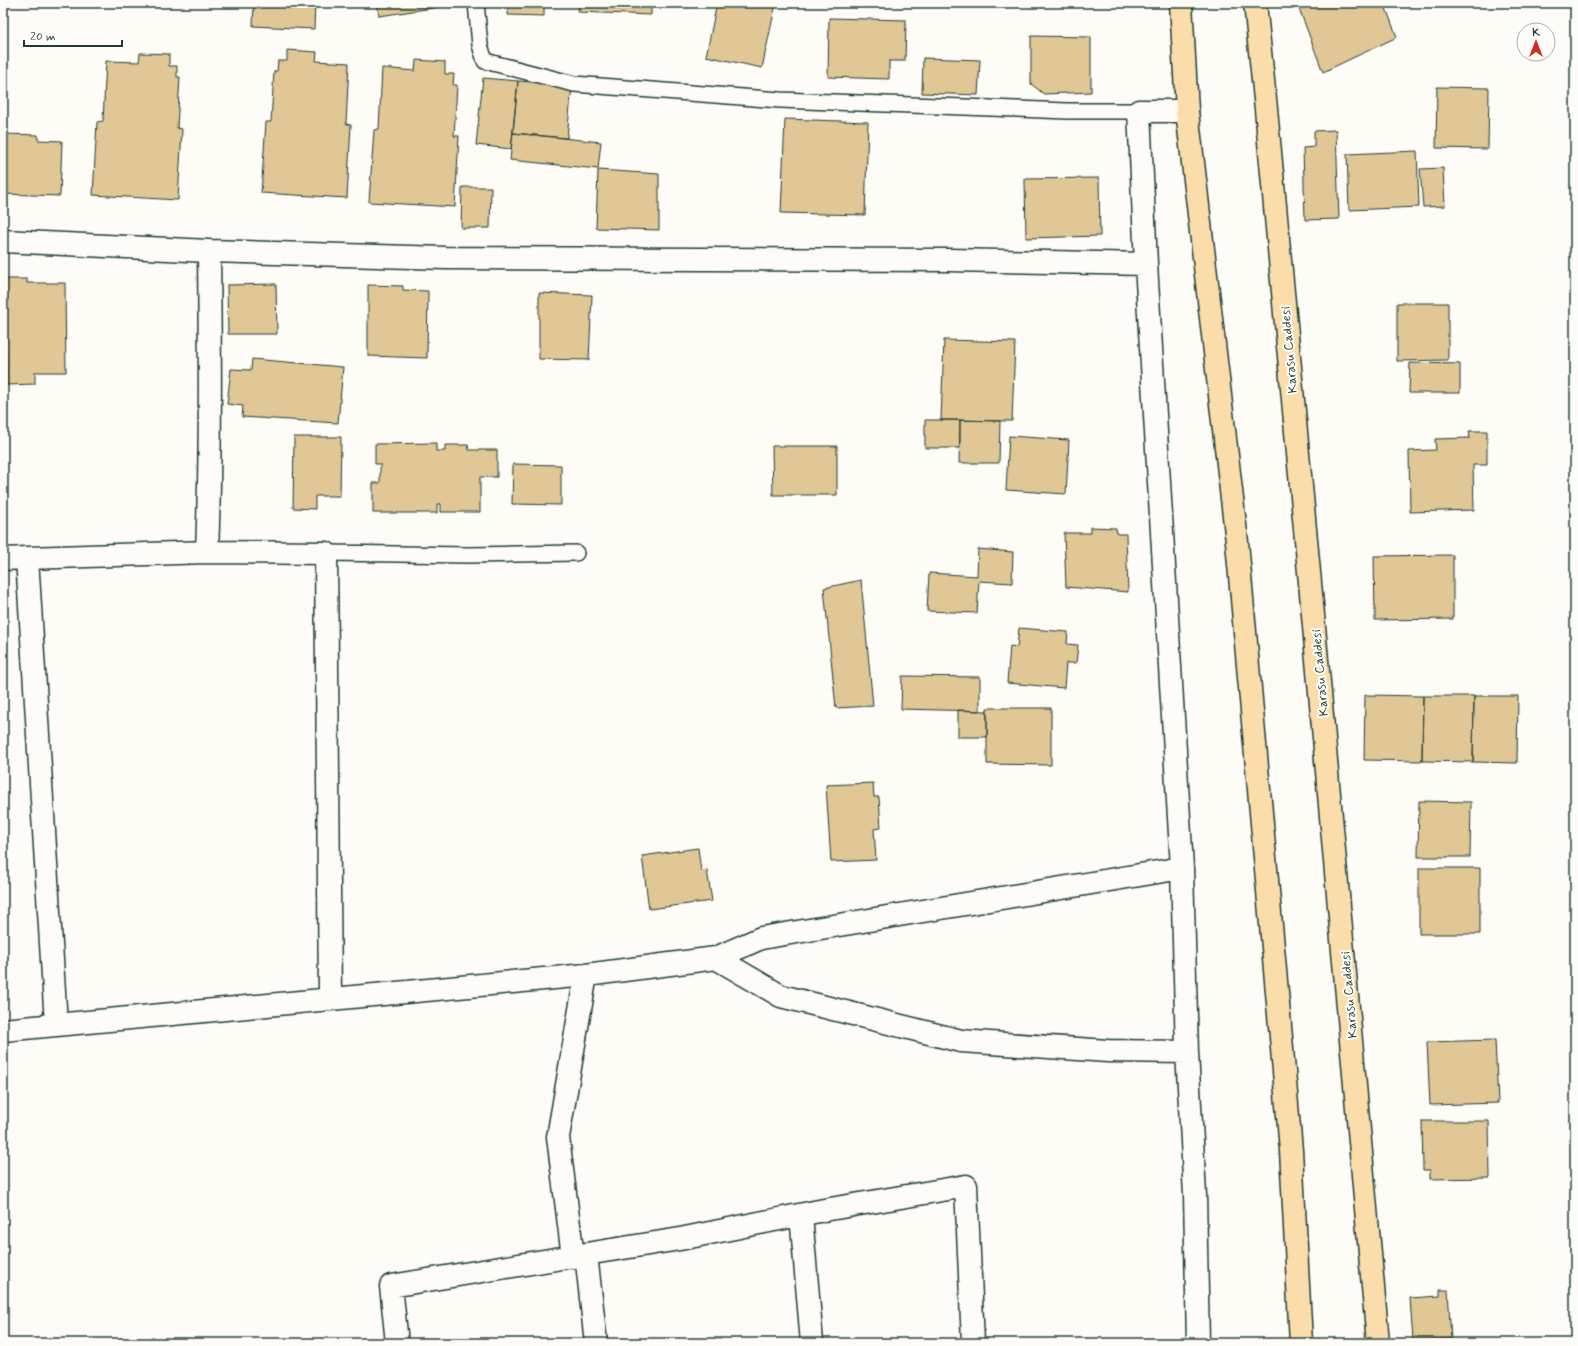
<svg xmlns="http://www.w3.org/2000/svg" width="1578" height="1346" font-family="Mynerve,sans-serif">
<rect width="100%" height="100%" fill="#fdfcf7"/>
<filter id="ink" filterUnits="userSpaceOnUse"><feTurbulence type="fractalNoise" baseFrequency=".025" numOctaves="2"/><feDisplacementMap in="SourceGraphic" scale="8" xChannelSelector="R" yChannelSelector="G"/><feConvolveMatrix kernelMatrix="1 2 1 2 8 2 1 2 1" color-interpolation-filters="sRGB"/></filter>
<g filter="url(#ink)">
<path fill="#e1c696" stroke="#1f3d34" d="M254,3H315L314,29L253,26Z
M377,3H453V5L379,16Z
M508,3H544V16L508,15Z
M579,3H651V15L578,12Z
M717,3H776L762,68L706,56Z
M1297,3H1384L1397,37L1323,72Z
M829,18L906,20L905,61H889V79L828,77Z
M1031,36L1091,37V92L1044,94L1031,84Z
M287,50L317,52L316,61L349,63L346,124L351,125L347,198L261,193L266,122H271L274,71H277L278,61H287Z
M140,53L169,54V66H177V77H180L177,128L182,129L178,200L93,195L97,122L103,121L106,61L139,62Z
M923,58L980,60L978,95L922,93Z
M416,60L445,62V74H454L453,85H457L454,136H459L455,207L369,202L374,130L379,129L382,68L415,71Z
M483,78L518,81L511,149L476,145Z
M518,81L572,85L567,138L513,133Z
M1437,87L1489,88L1488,149L1436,148Z
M785,119L868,122L865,215L781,213Z
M1336,130L1339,219L1305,220L1303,148L1314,147V131Z
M513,133L601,142L598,169L510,160Z
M3,134L38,135V140L62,141L60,196L3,194Z
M1417,151L1419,207L1349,210L1347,154Z
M1443,168L1445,206L1423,207L1420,169Z
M598,170L659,174V230L596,228Z
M1099,178L1100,236L1026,238L1025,179Z
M462,187H491L490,228H461Z
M5,279H27V283H65L66,372H35V384L7,385Z
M276,284L277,334H228L227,285Z
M368,285L403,286V290L428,291L427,358L368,356Z
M539,293L592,295L589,360L539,359Z
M1397,303H1448V360L1397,361Z
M944,340L1015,342L1012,421L941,420Z
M252,359L343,367L338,423L242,417L243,406L227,404L231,369L251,370Z
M1410,363L1460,364V393H1409Z
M925,420H960V448H925Z
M960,420L1000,421L999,463H959Z
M1469,431H1487V465H1473L1474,510L1410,512L1409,451L1436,450L1435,439L1470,438Z
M1009,436L1069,440L1066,494L1006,490Z
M294,437H341L340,496H315V509L293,508Z
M436,443V451H445V445H468L469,450H497V477H480V512H441V504H437V513H373V483H380V464H375V444Z
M772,446H837V495H773Z
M513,464L561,465V505L512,504Z
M1090,527L1116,528L1117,534H1126L1128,592L1066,587L1064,533H1090Z
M978,549L1013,552L1012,583L979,581L977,613L927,611L929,573L977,576Z
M1453,555V619L1375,620L1374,556Z
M861,580L873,706L836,708L824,588Z
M1019,628L1068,632L1067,644L1078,645L1076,663H1066L1064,688L1007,683L1010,646L1017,647Z
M902,676L980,677V711L901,709Z
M1365,695L1423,696L1422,761L1364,760Z
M1423,696H1474L1473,762L1422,761Z
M1474,696H1518L1517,763L1473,762Z
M987,708H1051V765L987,764Z
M958,710L987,711V737H958Z
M873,783L874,797H879L881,828L874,829L876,860L831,862L826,785Z
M1419,801L1471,802L1470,857H1418Z
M698,848L701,871L707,870L712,901L649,909L642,856Z
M1419,868H1480V934H1419Z
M1495,1040L1498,1103L1430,1105L1427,1042Z
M1422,1121H1489L1490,1178L1430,1179V1170H1423Z
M1440,1290H1448L1451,1339L1413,1341L1410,1298L1440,1296Z"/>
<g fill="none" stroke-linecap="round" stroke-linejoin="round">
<defs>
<path id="lane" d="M476,3L480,45L485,61L574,84L780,100L1067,111H1139
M326,553L469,555L576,553"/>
<path id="street" d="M3,241L209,251
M1146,264L1139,111H1187
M27,558L207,552
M3,559L27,558L56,1024
M716,958L761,938L1182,868
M330,998L326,553L207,552C211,452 210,351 209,251L445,258L950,260L1146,264L1182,868L1187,1052L1195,1195L1198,1343
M3,1030L586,975L716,958L781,996L961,1041L1108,1051L1187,1052
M801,1215L812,1343
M573,1257L558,1137L586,975
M397,1343L391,1286L586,1254
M596,1343L586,1254L680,1239L824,1210L966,1186L973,1343"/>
<path id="highway" d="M1181,3L1187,111L1237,542L1291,1150L1301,1343
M1255,3L1266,109L1313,615L1378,1343"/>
</defs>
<use href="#lane" stroke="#1f3d34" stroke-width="18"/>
<use href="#street" stroke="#1f3d34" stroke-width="25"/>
<use href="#highway" stroke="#1f3d34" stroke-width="25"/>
<use href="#lane" stroke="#fdfcf7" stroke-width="15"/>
<use href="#street" stroke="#fdfcf7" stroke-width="22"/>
<use href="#highway" stroke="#fbddab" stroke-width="22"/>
</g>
</g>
<g text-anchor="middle" stroke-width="4" stroke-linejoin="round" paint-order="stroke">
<g font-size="13" fill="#1f3d34" stroke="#fdfcf7">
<text transform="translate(1288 350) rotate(-95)" y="5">Karasu Caddesi</text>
<text transform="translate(1319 673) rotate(-95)" y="5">Karasu Caddesi</text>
<text transform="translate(1348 995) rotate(-95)" y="5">Karasu Caddesi</text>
</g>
</g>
<rect width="1578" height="1346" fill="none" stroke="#fdfcf7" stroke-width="16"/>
<rect x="8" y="8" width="1562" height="1330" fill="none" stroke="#1f3d34" stroke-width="1.5" filter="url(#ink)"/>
<g transform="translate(1536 42)"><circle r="19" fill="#fdfcf7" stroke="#a4b0a9"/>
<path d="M0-3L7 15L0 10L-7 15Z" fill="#c8321e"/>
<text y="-6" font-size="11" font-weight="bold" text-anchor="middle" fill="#1f3d34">K</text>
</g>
<path d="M24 40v6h98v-6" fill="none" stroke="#1f3d34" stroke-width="2"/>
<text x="30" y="40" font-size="12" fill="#1f3d34" stroke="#fdfcf7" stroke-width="3" paint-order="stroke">20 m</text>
</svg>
